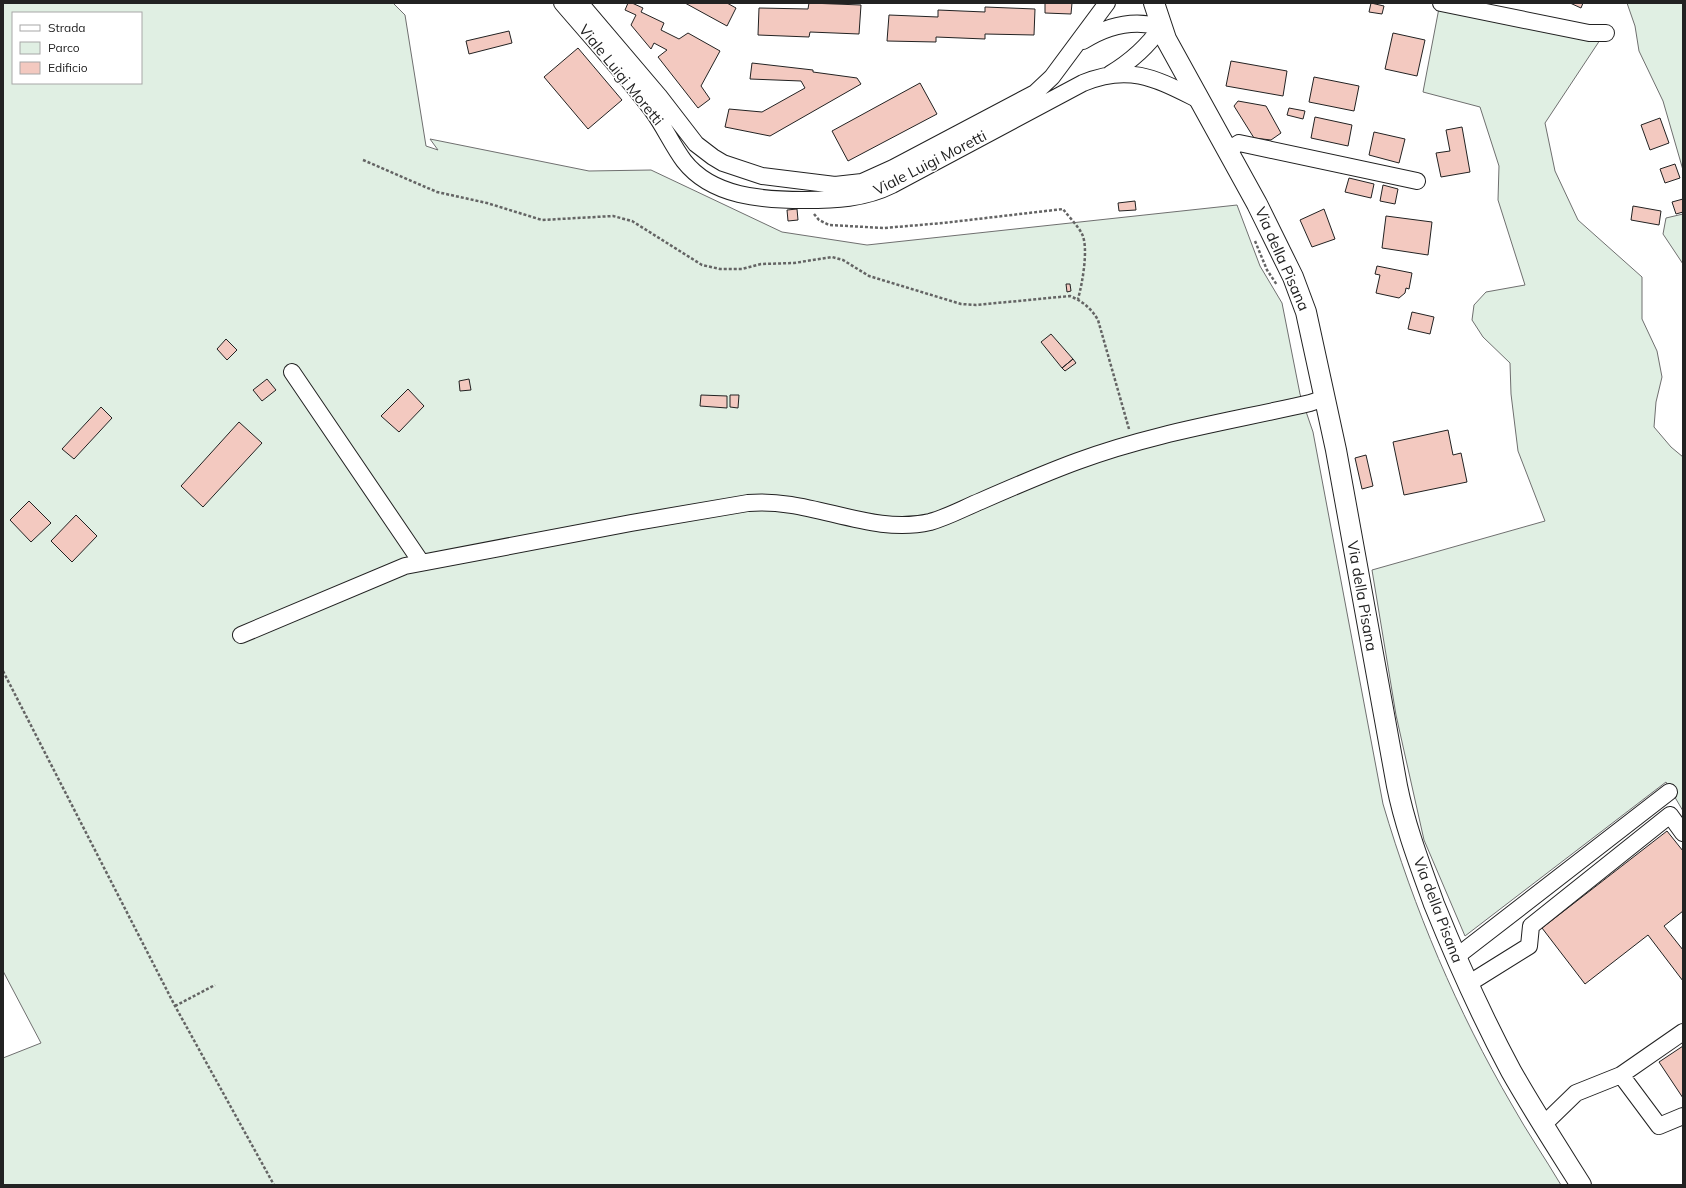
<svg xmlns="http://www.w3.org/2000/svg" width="1686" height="1188" font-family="Mulish,sans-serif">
<rect width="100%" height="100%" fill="#fff"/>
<path fill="#e0efe3" stroke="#6f6f6f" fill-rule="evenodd" d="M3,3H393L405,15L426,146L438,150L430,139L589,171L651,170L782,232L867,245L1237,205L1260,266L1282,303L1300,394L1313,432L1383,804C1414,909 1457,1011 1512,1105C1527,1132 1545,1158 1561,1185H3V1058L41,1043L3,971ZM13,13H141V83H13Z
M1627,3H1683V170L1663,101L1639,51L1635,26Z
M1439,8L1600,40L1545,123L1555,171L1578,220L1642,277V319L1657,351L1662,377L1656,402L1654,427L1671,447L1683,457V811L1666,782L1465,936L1424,840L1396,715L1372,570L1545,521L1518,451L1511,394L1510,363L1483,337L1472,320L1474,305L1486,292L1525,285L1498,200L1499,166L1480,107L1423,92Z
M1683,214V264L1663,234L1666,218Z"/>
<path fill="#f3c9c0" stroke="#222" d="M628,3H632L643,8L641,12L664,23L661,30L679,39L688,33L720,51L701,86L710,99L698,108L658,57L667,50L654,43L651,49L631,25L636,15L625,10Z
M685,3H727L736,8L727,26Z
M809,3L861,5L859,34L810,32L809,37L758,35L759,8L808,9Z
M1045,3H1072L1071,14L1045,13Z
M1371,3L1384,6L1382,14L1369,12Z
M1570,3H1583L1581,8Z
M985,7L1035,9L1034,35L985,34V39L936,37V42L887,41L889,15L938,17V10L985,12Z
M509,31L512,43L469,54L466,41Z
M1393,33L1425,40L1417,76L1385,69Z
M578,48L622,100L588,129L544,77Z
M1231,61L1287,71L1283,96L1226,86Z
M752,63L813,70V72L857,78L861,84L770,136L725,127L729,109L762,112L805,88L801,81L750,79Z
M1314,77L1359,86L1354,111L1309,102Z
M920,83L937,114L848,161L832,131Z
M1238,101L1266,106L1281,133L1271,140L1254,138L1234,106Z
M1289,108L1305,111L1303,119L1287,115Z
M1315,117L1352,125L1348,146L1311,138Z
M1660,118L1669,143L1650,150L1641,125Z
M1462,127L1470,172L1441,177L1436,153L1450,151L1446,130Z
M1374,132L1405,139L1399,163L1369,155Z
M1675,164L1680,178L1665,183L1660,169Z
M1349,178L1374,184L1371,198L1345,192Z
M1383,185L1398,189L1395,204L1380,201Z
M1683,199V212L1676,214L1672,202Z
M1135,201L1136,210L1119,211L1118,203Z
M1633,206L1661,211L1659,225L1631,220Z
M797,209L798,220L788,221L787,210Z
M1324,209L1335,239L1312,247L1300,220Z
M1386,216L1432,222L1428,255L1382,248Z
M1377,266L1412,273L1409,289L1406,288L1405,293L1399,298L1376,293L1380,275L1375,274Z
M1066,284H1070L1071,291L1067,292Z
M1412,312L1434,317L1430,334L1408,329Z
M1051,334L1073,359L1062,368L1041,342Z
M226,339L237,350L227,360L217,349Z
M1073,359L1076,363L1065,371L1062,368Z
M267,379L276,390L262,401L253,390Z
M469,379L471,390L460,391L459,381Z
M408,389L424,406L399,432L381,416Z
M701,395L727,396V408L700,406Z
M730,395H739L738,408L730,407Z
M101,407L112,418L74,459L62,449Z
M239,422L262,443L203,507L181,486Z
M1448,430L1453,455L1461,453L1467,482L1404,495L1393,442Z
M1366,455L1373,486L1362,489L1355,458Z
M29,501L51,523L31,542L10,520Z
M76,515L97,536L72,562L51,541Z
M1667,831L1683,851V911L1664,926L1683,950V981L1648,935L1585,984L1542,928Z
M1683,1046V1098L1659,1062Z"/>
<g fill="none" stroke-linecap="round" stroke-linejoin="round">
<defs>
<path id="minor" d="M562,3C592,38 624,73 652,110C664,126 672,145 684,161C712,197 763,200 804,200C835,200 864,199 892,185L1083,83C1131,63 1158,80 1201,101
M580,3L659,96L696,144L713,157L723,163L762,176L835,185L862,182L893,168L1035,93L1052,77L1107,3
M1441,3L1589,33H1606
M1083,41C1108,25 1133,19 1161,27C1148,46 1130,62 1110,74
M1228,150L1239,143L1417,181
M292,372L421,562
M241,635L405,566L631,523L748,503C810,497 870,536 930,522C948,517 964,508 981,501C1013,487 1045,473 1078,461C1153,433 1232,421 1310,403L1325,398
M1456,957L1669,792
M1468,984L1529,946L1531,926L1670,815L1683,833
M1621,1075L1659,1126L1683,1116
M1543,1125L1576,1093L1621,1075L1683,1032"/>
<path id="major" d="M1154,3L1166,39L1257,204L1293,277L1306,312L1336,450L1397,786C1405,826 1420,865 1434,904C1457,961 1482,1017 1511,1071C1533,1110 1557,1147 1581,1185"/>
</defs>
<use href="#minor" stroke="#222" stroke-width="18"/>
<use href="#major" stroke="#222" stroke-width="22"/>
<path stroke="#646464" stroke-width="2.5" stroke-dasharray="3 2" stroke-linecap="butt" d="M363,160L437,192L487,203L542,220L613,216L632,221L702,265L720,269H742L761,264L794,263L832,257L843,260L869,276L961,304L976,305L1070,296C1082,301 1091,308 1098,320L1129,429
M814,214L819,220L829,225L884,228L943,223L1063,209C1069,217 1078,226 1082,234C1089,248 1082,285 1078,299
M1255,241L1267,270L1277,285
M3,671L175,1006L274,1185
M175,1006L215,985"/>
<use href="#minor" stroke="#fff" stroke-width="16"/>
<use href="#major" stroke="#fff" stroke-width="20"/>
</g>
<g text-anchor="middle" stroke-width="3" stroke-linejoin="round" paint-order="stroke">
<g font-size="15" fill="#222" stroke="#fff">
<text transform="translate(621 75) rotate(51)" y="5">Viale Luigi Moretti</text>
<text transform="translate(930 163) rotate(-27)" y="5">Viale Luigi Moretti</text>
<text transform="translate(1282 259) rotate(66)" y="5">Via della Pisana</text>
<text transform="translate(1362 596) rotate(80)" y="5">Via della Pisana</text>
<text transform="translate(1438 910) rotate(69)" y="5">Via della Pisana</text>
</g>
</g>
<rect width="1686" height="1188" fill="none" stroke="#222222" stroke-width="8"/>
<rect x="12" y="12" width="130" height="72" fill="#ffffff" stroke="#a7a7a7"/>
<rect x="20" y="25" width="20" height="6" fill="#ffffff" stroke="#a7a7a7"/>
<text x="48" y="32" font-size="12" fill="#222222">Strada</text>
<rect x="20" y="42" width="20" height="12" fill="#e0efe3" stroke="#a7a7a7"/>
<text x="48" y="52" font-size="12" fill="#222222">Parco</text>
<rect x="20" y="62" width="20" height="12" fill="#f3c9c0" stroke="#a7a7a7"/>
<text x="48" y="72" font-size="12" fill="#222222">Edificio</text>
</svg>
